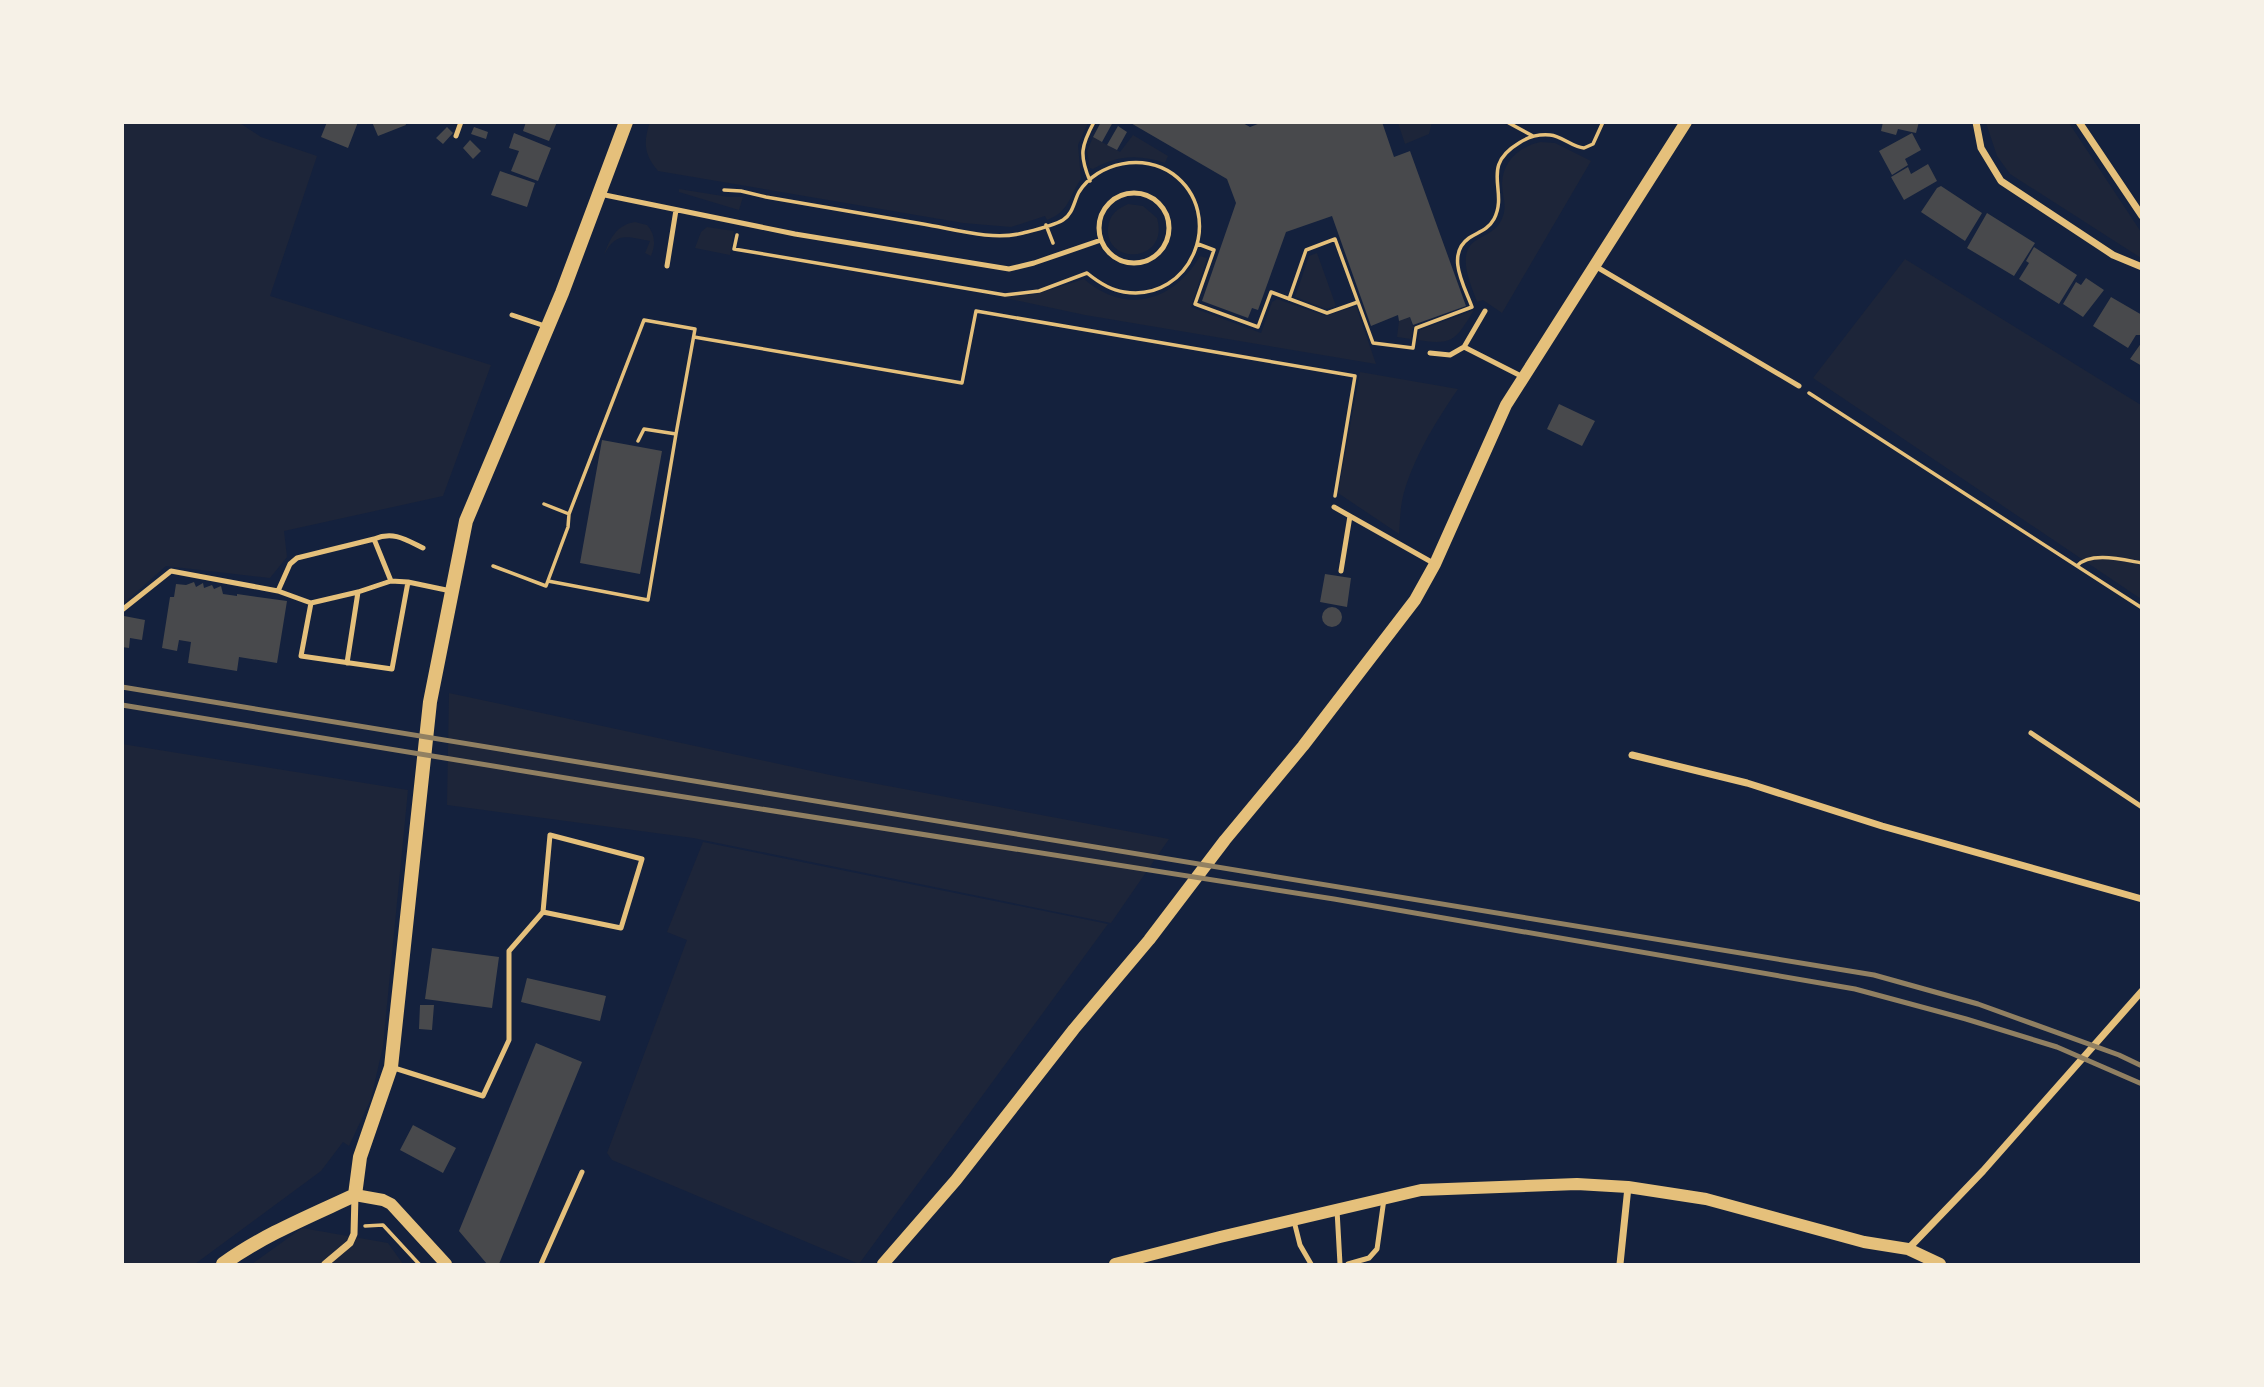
<svg xmlns="http://www.w3.org/2000/svg" width="2264" height="1387" font-family="Lato,sans-serif">
<rect width="100%" height="100%" fill="#14213d"/>
<path fill="#1d2539" d="M123,122L240,123L261,137L317,156L270,296L491,365L443,496L284,531L287,557L270,578L166,566L123,604Z
M650,122H1088V123L1078,145L1081,179C1068,198 1070,211 1047,220L1045,216L1011,227L963,223L658,171C644,154 643,143 650,122Z
M1432,122L1429,134L1405,144L1398,123Z
M1986,123H2069L2141,232V258L2010,174L1997,156Z
M1133,135L1168,156L1165,163C1139,154 1117,155 1093,169L1090,168L1087,151L1093,137L1120,152Z
M1540,142L1555,143L1591,161L1502,313L1483,300L1477,302C1470,282 1454,250 1480,238C1491,232 1499,228 1503,216C1507,205 1502,195 1502,183C1503,161 1519,147 1540,142Z
M679,189L729,197H743L739,210L679,192Z
M1128,204L1143,206L1157,218C1170,263 1105,266 1108,228C1109,215 1117,209 1128,204Z
M635,222L647,225C655,234 656,244 651,256L645,253L650,241C627,237 616,231 604,255C610,239 616,225 635,222Z
M707,227L734,231L730,255L695,248L701,232Z
M1317,253L1336,306L1326,309L1295,297L1309,256Z
M1200,256L1207,258L1191,307L1261,333L1272,302L1277,299L1326,316L1356,306L1376,364L1085,315L1001,297L1036,294L1084,279C1126,315 1173,302 1200,256Z
M1905,259L2141,405V599L1813,378Z
M1474,310C1456,339 1454,346 1418,340L1420,330Z
M1410,317L1412,325L1416,327L1413,328L1411,339L1397,337L1399,321Z
M1360,372L1458,389C1436,421 1410,463 1402,501C1400,512 1400,523 1399,534L1338,493Z
M449,693L835,776L1169,839L1111,923L693,838L447,805Z
M122,744L408,790L383,1046L371,1099L349,1146L343,1142L321,1171L195,1264H123Z
M703,842L1108,924L859,1264L612,1160L607,1153L687,940L667,932Z
M302,1228L388,1243L403,1264H252Z"/>
<path fill="#48494c" d="M327,122H358L348,148L321,137Z
M372,122H405L406,125L378,136Z
M526,122H557L549,141L523,131Z
M1101,122H1113L1102,142L1093,137Z
M1129,122H1241L1250,127L1263,122H1382L1394,157L1410,151L1466,306L1413,325L1410,317L1399,321L1398,315L1371,326L1332,216L1286,232L1258,310L1252,308L1248,318L1202,301L1236,203L1227,179Z
M1883,122H1919L1916,133L1898,129L1896,135L1881,131Z
M1118,126L1127,132L1117,150L1107,145Z
M447,127L453,133L443,144L436,138Z
M474,127L488,132L486,139L471,134Z
M514,133L551,148L538,181L511,171L519,151L509,148Z
M1912,133L1921,150L1905,159L1908,165L1892,175L1879,151Z
M470,140L481,151L473,159L463,148Z
M1928,164L1937,181L1904,200L1891,177L1908,167L1911,174Z
M500,171L535,183L527,207L491,195Z
M1941,186L1982,213L1965,241L1921,212L1937,188Z
M1987,213L2035,243L2014,276L1967,248Z
M2034,247L2077,275L2059,304L2019,279L2029,263L2026,261Z
M2086,278L2104,290L2083,317L2063,304L2076,282L2081,285Z
M2111,297L2142,315V335H2136L2128,348L2093,326Z
M2142,342V366L2130,359Z
M1559,404L1595,421L1582,446L1547,429Z
M602,440L662,451L640,574L580,563Z
M1325,574L1351,578L1347,607L1320,602Z
M194,582L196,587L203,583L204,588L212,585L214,589L221,586L223,594L237,596V594L287,601L277,663L239,657L237,671L188,663L191,642L179,640L177,651L162,648L170,597H174L176,584L186,585Z
M1322 617a10 10 0 1 1 20 0a10 10 0 1 1-20 0Z
M124,616L145,620L142,640L130,638L129,648L122,647Z
M432,948L499,957L492,1008L425,999Z
M527,978L606,996L600,1021L521,1002Z
M420,1005H434L432,1030L419,1029Z
M536,1043L582,1062L499,1264H487L459,1231Z
M413,1125L456,1148L443,1173L400,1150Z"/>
<g fill="none" stroke-linecap="round" stroke-linejoin="round">
<path stroke="#e5c07b" stroke-width="3.5" d="M1507,122L1533,136
M1090,181C1079,155 1081,146 1094,122
M724,190L741,191L766,197C818,206 871,215 923,224C954,229 992,241 1023,233C1035,230 1053,226 1063,220C1073,214 1074,201 1079,192C1098,162 1144,153 1173,174C1227,214 1192,303 1124,292C1110,290 1098,282 1087,273L1039,291L1005,295L734,249L737,235
M1046,225L1053,243
M1198,244L1214,250L1195,304L1258,327L1271,292L1327,313L1358,302L1373,343L1413,348L1416,328L1472,307C1465,287 1445,255 1469,238C1478,232 1488,230 1494,219C1509,190 1479,167 1519,143C1528,137 1539,134 1550,135C1562,136 1572,147 1584,148L1593,144L1603,122
M1289,299L1306,250L1335,239L1358,302
M694,337L962,383L976,311L1355,376L1335,496
M1809,393L2142,608
M544,504L569,514
M493,566L546,586L568,527L569,514L644,320L695,329L676,434L644,429L638,441
M2077,566C2090,551 2124,560 2142,563
M548,581L648,600L676,434
M365,1226L383,1225L419,1264"/>
<path stroke="#e5c07b" stroke-width="5" d="M456,136L461,122
M1099 228a35 35 0 1 1 70 0a35 35 0 1 1-70 0Z
M600,194L795,234L1009,269L1034,263L1101,240
M667,266L676,210
M1595,266L1799,386
M512,315L545,326
M1464,347L1485,311
M1430,353L1450,355L1464,347L1523,377
M1334,507L1435,564
M374,539C393,531 405,539 423,548
M1341,571L1350,516
M408,582L392,669L301,656L311,603L358,592L391,581L408,582L451,591
M311,603L278,591L290,564L297,558L374,539L391,581
M122,610L171,571L278,591
M347,663L358,592
M2031,733L2142,807
M391,1067L483,1096L509,1040V951L543,912L621,928L642,859L550,835L543,912
M1337,1210L1340,1264
M1294,1221L1300,1245L1311,1264
M541,1264L582,1172
M1348,1264L1369,1258L1377,1249L1384,1199"/>
<path stroke="#e5c07b" stroke-width="7" d="M1976,122L1981,148L2001,181L2113,255L2142,267
M2079,122L2142,216
M1632,755L1747,783L1882,826L2142,899
M1908,1249L1983,1171L2142,991
M325,1264L350,1243L354,1234L355,1195
M1620,1264L1628,1187"/>
<path stroke="#e5c07b" stroke-width="12" d="M355,1195L383,1200L391,1204L446,1264
M883,1264L956,1180L1074,1029L1149,940L1225,840L1303,746L1415,600L1435,564L1506,405L1686,122
M1115,1264L1220,1237L1421,1190L1577,1184L1628,1187L1706,1199L1864,1242L1908,1249L1940,1264"/>
<path stroke="#e5c07b" stroke-width="14" d="M223,1264C263,1235 310,1216 355,1195L360,1157L391,1067L430,702L466,521L562,293L626,122"/>
<path stroke="#918062" stroke-width="5" d="M122,687L1874,975L1978,1004L2119,1055L2142,1066
M122,705L621,787L1334,899L1855,989L1966,1019L2057,1047L2142,1084"/>
</g>
<rect width="2264" height="1387" fill="none" stroke="#f6f1e7" stroke-width="248"/>
</svg>
